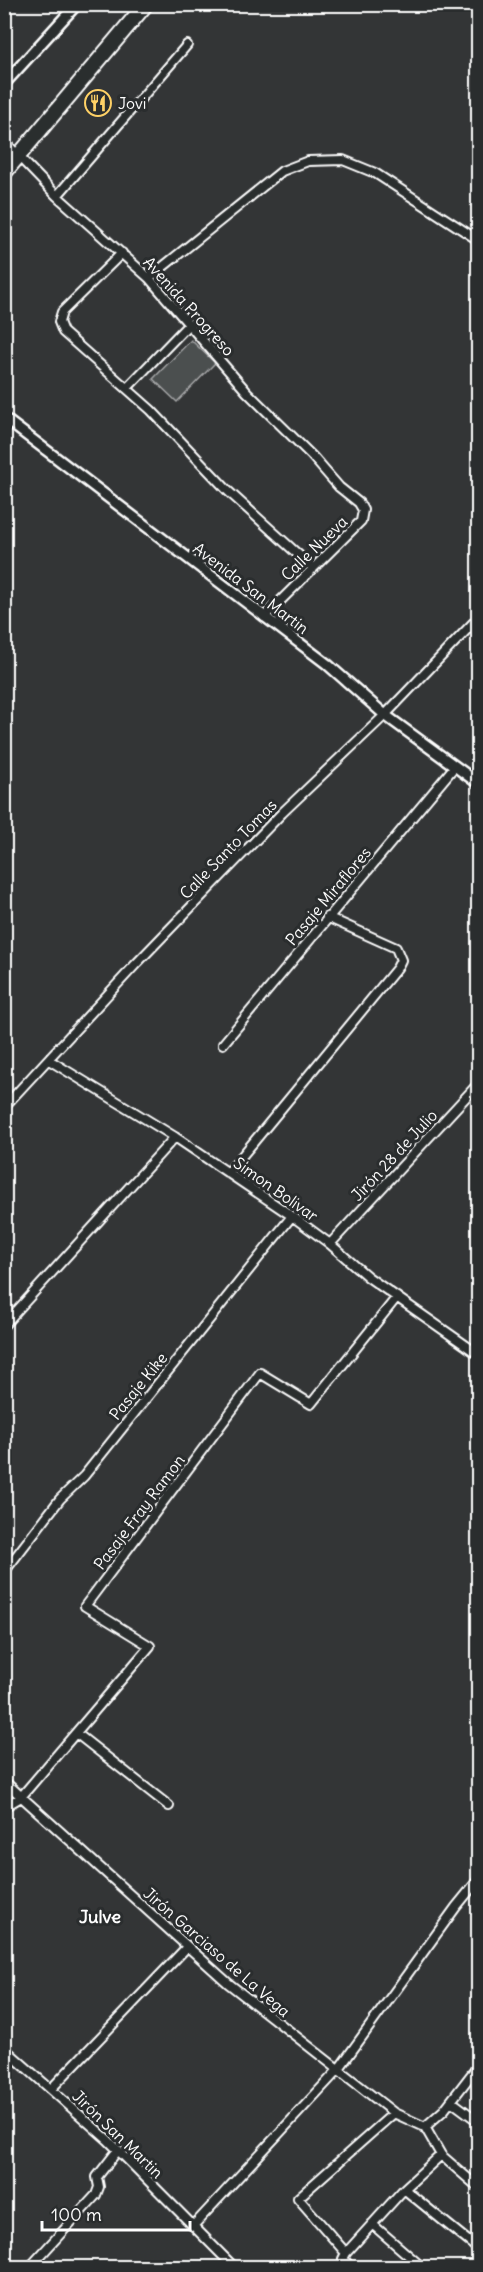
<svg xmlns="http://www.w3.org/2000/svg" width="483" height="2272" font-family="Delius,sans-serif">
<rect width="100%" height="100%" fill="#333536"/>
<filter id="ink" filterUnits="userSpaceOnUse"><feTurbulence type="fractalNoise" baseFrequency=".0167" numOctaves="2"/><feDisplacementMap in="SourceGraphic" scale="12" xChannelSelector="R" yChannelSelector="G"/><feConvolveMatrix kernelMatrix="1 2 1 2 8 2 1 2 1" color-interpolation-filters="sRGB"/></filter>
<g filter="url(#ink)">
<path fill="#4c4f50" stroke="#a6a7a8" stroke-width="1.5" d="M191,340L215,363L177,402L153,379Z"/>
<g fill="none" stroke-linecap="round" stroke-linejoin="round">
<defs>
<path id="minor" d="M4,141L57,196L149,278L247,392L312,456L339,487L359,503L363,510L361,521L264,617
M57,196L187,45
M122,253L62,312L59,322L63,332L151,410L228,491L313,568
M149,278L282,171L308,161L343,160L375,173L478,240
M127,388L189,324
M223,1044L455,766
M49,1060L175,1137L292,1216L330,1244L368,1277L478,1354
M4,1107L135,965L282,813L385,715L478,618
M228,1173L397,968L401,960L396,948L327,917
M330,1244L478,1084
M4,1325L175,1137
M4,1572L60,1499L84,1476L292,1216
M76,1733L169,1806
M4,1781L228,1983L394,2113L425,2127
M4,1807L21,1797L150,1646L85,1606L260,1373L311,1404L397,1297
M4,2048L108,2140L235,2268
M51,2089L187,1947
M451,2101L478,2121
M425,2127L444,2110L478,2066
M425,2127L441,2155L478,2187
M404,2189L478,2249
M372,2224L423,2268
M193,2226L338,2070L456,1907L478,1880
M346,2253L298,2198L394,2113
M29,2268L96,2195L99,2187L97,2177L118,2150
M352,2268L343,2259L346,2253L404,2189L441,2155"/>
<path id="tertiary" d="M4,84L77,4
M4,418L327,664L385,715L478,783"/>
<path id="trunk" d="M4,173L146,4"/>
</defs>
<use href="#minor" stroke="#fff" stroke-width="12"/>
<use href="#tertiary" stroke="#fff" stroke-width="14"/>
<use href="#trunk" stroke="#fff" stroke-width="18"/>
<use href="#minor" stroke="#2a2d2e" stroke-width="8"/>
<use href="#tertiary" stroke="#2a2d2e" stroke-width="9"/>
<use href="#trunk" stroke="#2a2d2e" stroke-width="14"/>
</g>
</g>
<defs>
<symbol id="restaurant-ring" viewBox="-11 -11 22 22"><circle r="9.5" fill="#2a2d2e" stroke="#ffd166" stroke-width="1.5"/><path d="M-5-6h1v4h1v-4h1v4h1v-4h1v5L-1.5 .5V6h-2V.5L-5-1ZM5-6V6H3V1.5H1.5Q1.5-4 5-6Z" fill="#ffd166"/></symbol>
</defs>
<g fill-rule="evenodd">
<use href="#restaurant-ring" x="83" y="88" width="30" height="30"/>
</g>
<g text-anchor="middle" stroke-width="6" stroke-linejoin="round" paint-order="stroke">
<g font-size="16" fill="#fff" stroke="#2a2d2e" text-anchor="start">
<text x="118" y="109">Jovi</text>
</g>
<g font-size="16" fill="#fff" stroke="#2a2d2e">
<text transform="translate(189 306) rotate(48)" y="6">Avenida Progreso</text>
<text transform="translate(314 548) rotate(-44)" y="6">Calle Nueva</text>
<text transform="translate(251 588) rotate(37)" y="6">Avenida San Martin</text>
<text transform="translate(228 849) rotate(-46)" y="6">Calle Santo Tomas</text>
<text transform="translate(328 896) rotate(-50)" y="6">Pasaje Miraflores</text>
<text transform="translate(394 1155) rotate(-47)" y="6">Jirón 28 de Julio</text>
<text transform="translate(276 1189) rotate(35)" y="6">Simon Bolivar</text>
<text transform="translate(138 1386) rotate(-51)" y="6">Pasaje Kike</text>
<text transform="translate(139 1512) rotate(-53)" y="6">Pasaje Fray Ramon</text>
<text transform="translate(217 1952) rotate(41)" y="6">Jirón Garciaso de La Vega</text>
<text transform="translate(118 2134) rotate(44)" y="6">Jirón San Martin</text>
</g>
<g font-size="18" font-weight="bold" fill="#fff" stroke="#2a2d2e">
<text x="100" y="1923">Julve</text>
</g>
</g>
<rect width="483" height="2272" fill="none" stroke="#2a2d2e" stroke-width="24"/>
<rect x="12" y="12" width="459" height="2248" fill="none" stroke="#fff" stroke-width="2" filter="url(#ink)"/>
<path d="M42 2221v9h148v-9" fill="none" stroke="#ffffff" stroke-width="3"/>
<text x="51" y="2221" font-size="18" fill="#ffffff" stroke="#2a2d2e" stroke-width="4.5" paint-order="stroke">100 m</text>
</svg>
